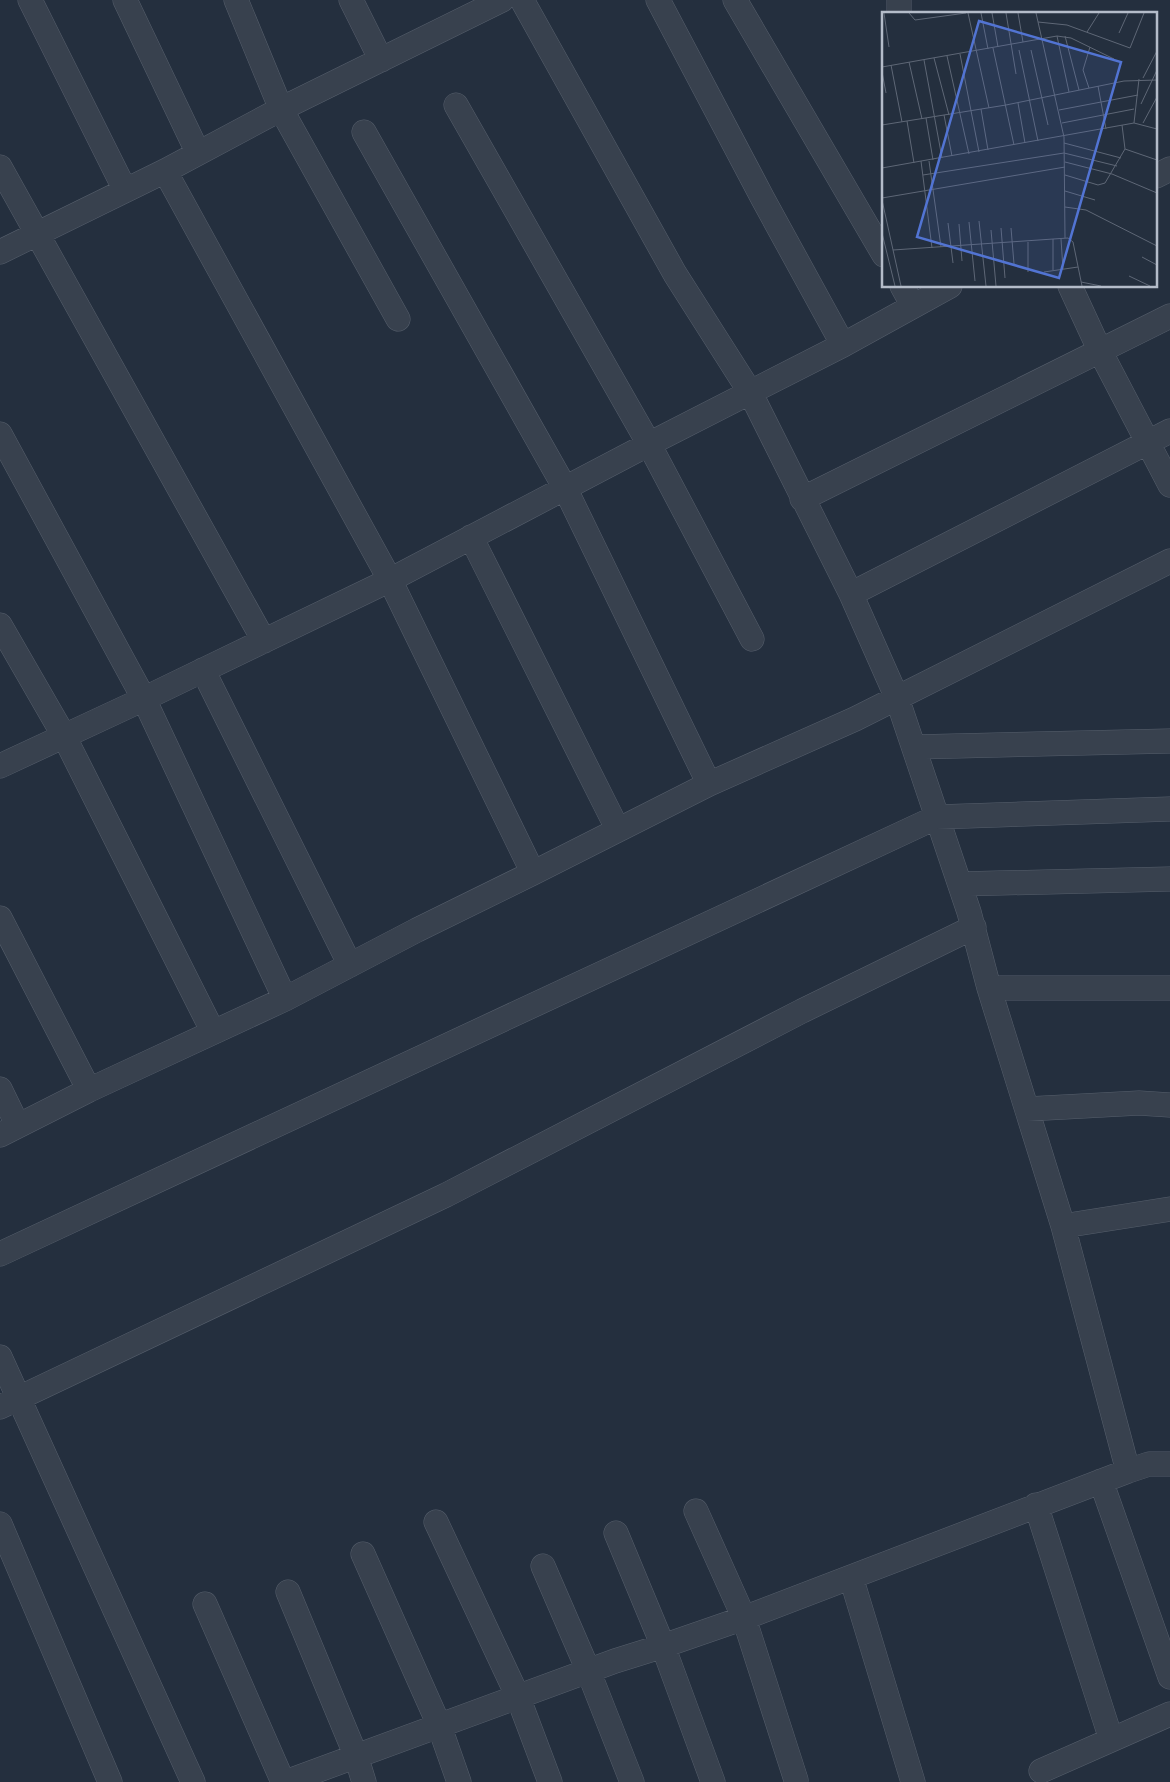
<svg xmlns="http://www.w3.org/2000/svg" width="1170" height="1782" font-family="'Space Grotesk',sans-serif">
<rect width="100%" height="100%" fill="#242f3e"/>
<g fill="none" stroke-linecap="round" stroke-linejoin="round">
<defs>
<path id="street" d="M30,0L125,190
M125,0L198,153
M236,0L281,109L398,319
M351,0L381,60
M522,0L675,274L750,392L851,594L897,698L969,912L989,988L1063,1226L1128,1471
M658,0L763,199L843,345
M735,0L884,255
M899,14V0
M456,105L649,444L752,639
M364,132L565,488L709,784
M0,167L264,641
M165,171L390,580L533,873
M1156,176L1170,169
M0,252L165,171L281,109L502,0
M902,286L913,306
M1070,286L1100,351L1170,485
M0,434L144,699L285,999
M802,499L1170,316
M471,537L618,830
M851,594L1170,431
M0,625L64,736L213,1032
M203,670L350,965
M914,747L1170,741
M0,766L131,705L390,580L649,444L843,345L950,286
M960,884L1170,879
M0,918L89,1090
M989,988H1170
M0,1089L18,1126
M1027,1109L1139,1103L1170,1105
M0,1135L89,1090L285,999L417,930L533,873L709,784L855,719L1170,561
M1063,1226L1170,1209
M0,1254L937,817L1170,809
M0,1357L193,1782
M0,1407L446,1195L802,1011L974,927
M1101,1481L1170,1677
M1036,1505L1111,1739
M696,1511L744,1618L796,1780
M436,1522L518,1697L550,1782
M0,1524L110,1782
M616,1533L663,1646L713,1782
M363,1554L439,1725L459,1782
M543,1566L588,1670L632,1782
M851,1577L913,1782
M288,1592L356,1756L364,1782
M205,1604L283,1782
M1041,1771L1170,1714
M286,1782L615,1661L663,1646L744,1618L1128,1471L1149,1464H1170"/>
</defs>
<use href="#street" stroke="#565f6c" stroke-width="25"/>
<use href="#street" stroke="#38414e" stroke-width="24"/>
</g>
<g transform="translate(882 12)">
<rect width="275" height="275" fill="#242f3e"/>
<path fill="none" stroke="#5e6776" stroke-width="1" d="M2,1L7,35M27,1L33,8L84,1M86,1L107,96M99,1L106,37M110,1L116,35M124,1L134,62M136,1L141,30M154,1L182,125L183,226M156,10L185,13L248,36L262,1M205,20L217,1M237,21L246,1M175,24L187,80M183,24L197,78M111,36L132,133M137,38L156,129M149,38L166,113M78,42L97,140M65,44L87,142M52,46L67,103M42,48L60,146M27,50L40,107M9,53L20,110M0,55L175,24L189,26L232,47M0,60L4,81M261,66L275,39M216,74L224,117M207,76L201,58L208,35M136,91L143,131M259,92L275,58M99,97L106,138M177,98L256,83M62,103L70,144M44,106L51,148M25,109L32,151M180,111L252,97M252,111L257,67M261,111L275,85M0,113L124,93L242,69L275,68M182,131L239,146M243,137L275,148M39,149L50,236M47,149L59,235M183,150L230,162L275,181M0,156L252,111L275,117M41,163L182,141L235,154M183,163L216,173L223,171L243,137L240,113M183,179L213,188M0,186L183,155M0,188L19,274M183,195L204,198L275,234M97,209L104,274M87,210L93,269M66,211L71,251M77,212L80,249M119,216L123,266M129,216L132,252M109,218L114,274M0,221L13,274M171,227V258M179,227L181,257M146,230V260M11,238L186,226L191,230L200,274M260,245L275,253M162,260L196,255M247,264L268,274M199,270L219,274"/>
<path fill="#5274d3" fill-opacity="0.15" stroke="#5274d3" stroke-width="2.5" d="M97,9L239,50L177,266L35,225Z"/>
<rect width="275" height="275" fill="none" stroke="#b4bcc9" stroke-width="2.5"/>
</g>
</svg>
